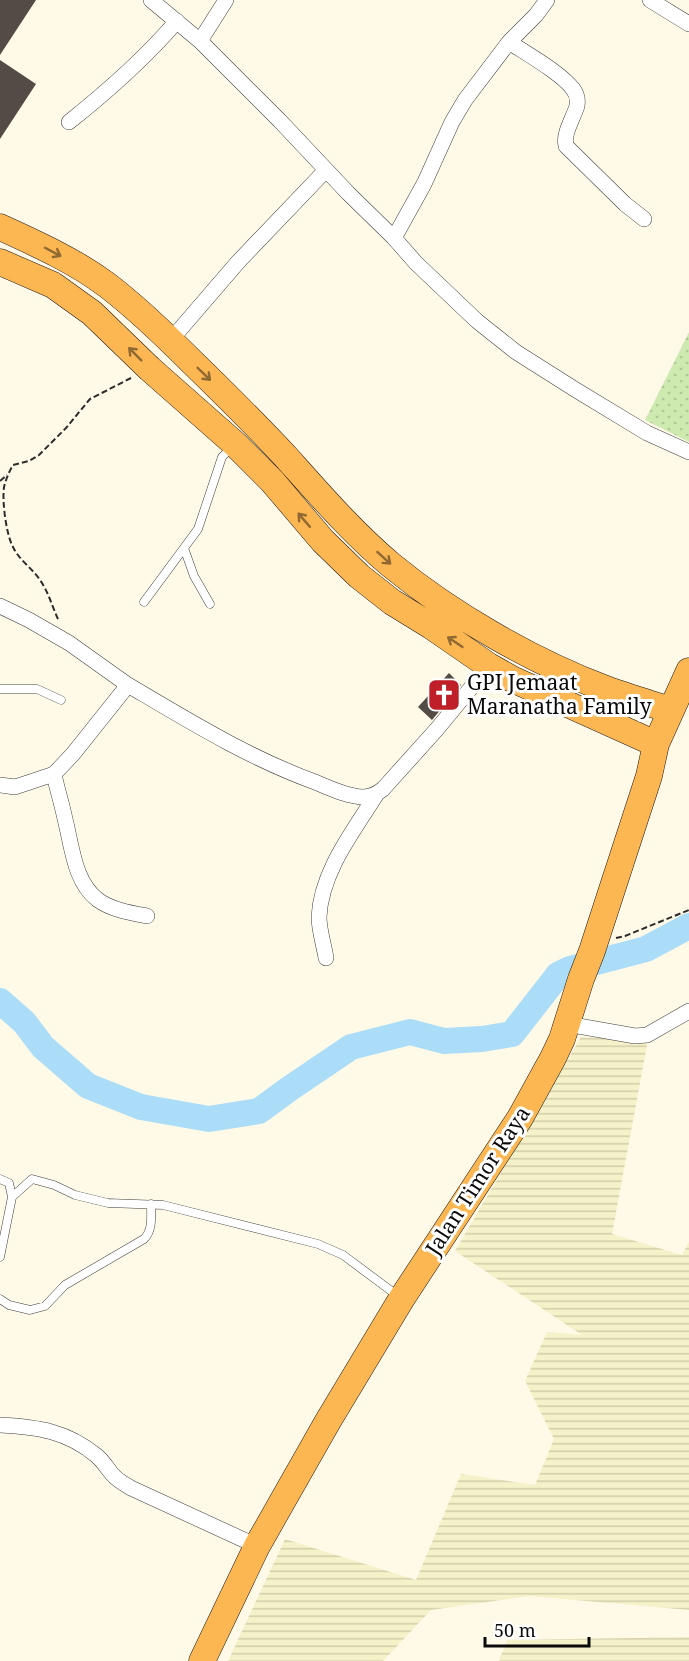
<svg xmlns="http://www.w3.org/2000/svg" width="689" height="1661" font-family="'Noto Serif',serif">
<defs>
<pattern id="farmland-rules" width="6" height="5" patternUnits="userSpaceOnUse" patternTransform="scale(1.5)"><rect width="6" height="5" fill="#f5f1c8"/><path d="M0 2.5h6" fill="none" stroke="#d1cdaa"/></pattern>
<pattern id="park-dots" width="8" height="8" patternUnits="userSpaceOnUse" patternTransform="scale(1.5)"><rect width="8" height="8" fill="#cfeab1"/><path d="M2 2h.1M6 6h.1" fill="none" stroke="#b0c797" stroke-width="1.8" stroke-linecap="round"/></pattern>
</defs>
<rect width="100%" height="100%" fill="#fffae8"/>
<path fill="url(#farmland-rules)" d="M581,1037L648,1040L612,1234L682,1255L689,1242V1610L529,1596L431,1610L383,1661H228L285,1539L416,1580L461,1474L535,1485L554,1439L525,1381L547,1332L582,1335L455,1251Z
M689,1637V1661H499L507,1640Z"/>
<path fill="url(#park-dots)" d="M689,332V442L645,420Z"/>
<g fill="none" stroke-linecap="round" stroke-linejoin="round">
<path stroke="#abdcf8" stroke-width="26" d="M0,1001L24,1022L43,1047L88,1086L141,1107L209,1119L259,1111L289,1089L351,1047L410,1032L444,1041L482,1039L512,1034L558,975L570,969L646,949L689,926"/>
</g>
<path fill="#534b46" d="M0,0H36L0,55Z
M0,60L36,84L0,139Z
M449,673L461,685L432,720L418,707Z"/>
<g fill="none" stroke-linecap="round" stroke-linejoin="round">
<defs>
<path id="service" d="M184,548L194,576L210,604
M144,602L198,529L222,457L232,447
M0,689H37L61,700
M0,1179L9,1183L12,1197L0,1257
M12,1197L32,1179L54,1185L75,1195L108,1203L163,1205L318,1244L343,1255L398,1296
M0,1299L9,1305L30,1310L45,1306L65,1285L144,1239C153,1230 151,1217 151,1204"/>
<path id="minor" d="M151,0L200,41L280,121L348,193L394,238L416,263L477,321L516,352L576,390L647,433L689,452
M650,0L689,24
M200,41L226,0
M509,42C527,54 561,73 573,89C577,94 578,100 577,106C573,119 563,133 566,146L625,204L644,219
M69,122C108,91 145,58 177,21
M394,238L424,184L452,122L465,100L509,42L536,15L547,0
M170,341L238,262L326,170
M0,606L29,620L69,643L128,685L73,754L54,774L15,787L0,785
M128,685C189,721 249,758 315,782C330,788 346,796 363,797C371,797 377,794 383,789L437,729L489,666
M54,774C57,789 62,804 65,819C72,846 74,882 98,900C112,910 131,913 147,916
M326,958C324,945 319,930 319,917C321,872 353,832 376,795
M567,1024L635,1036L647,1035L689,1011
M0,1425C38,1427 67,1431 97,1456C103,1461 107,1468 112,1474C117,1480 124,1484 131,1488L257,1546"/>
<path id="trunk" d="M0,227C37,244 75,261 107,285C137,308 165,335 191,361C224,393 256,425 287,458C320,495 353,533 391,565C452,615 532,661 606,689C627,697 649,703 671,710
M0,262L53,285L92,313L150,369L235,444L272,481L323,541L359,576L392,602L431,626L489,666L512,679L656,744
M202,1661L257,1546L328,1421L402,1298L520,1118L553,1058L562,1039L581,979L592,951L649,776L656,744L689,671"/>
</defs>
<use href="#service" stroke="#3d3d3d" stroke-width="9"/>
<use href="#minor" stroke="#3d3d3d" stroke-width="16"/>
<use href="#trunk" stroke="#1b1b1b" stroke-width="27"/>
<path stroke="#2c2c2c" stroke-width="2" stroke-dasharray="6 3" stroke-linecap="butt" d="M0,481L7,475
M58,619C52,606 48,591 40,580C32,568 19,560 13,547C6,534 2,501 4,487C6,479 9,472 13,465L29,461L39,455L66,428L90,399L131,378
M616,938L625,936L689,910"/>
<use href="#service" stroke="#fff" stroke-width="8"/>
<use href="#minor" stroke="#fff" stroke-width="15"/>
<use href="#trunk" stroke="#fcb652" stroke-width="26"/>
</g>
<defs><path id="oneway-shaft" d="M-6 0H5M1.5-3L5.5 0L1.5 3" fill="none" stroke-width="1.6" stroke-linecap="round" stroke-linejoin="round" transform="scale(1.5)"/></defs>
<g stroke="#8f6932">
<use href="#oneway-shaft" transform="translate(53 252) rotate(28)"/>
<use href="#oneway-shaft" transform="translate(135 354) rotate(-135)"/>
<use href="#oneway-shaft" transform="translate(204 374) rotate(44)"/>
<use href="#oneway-shaft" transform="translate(304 520) rotate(-131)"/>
<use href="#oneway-shaft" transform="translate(384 558) rotate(42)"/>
<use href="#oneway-shaft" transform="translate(455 642) rotate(-146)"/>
</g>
<defs>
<symbol id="church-square" viewBox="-11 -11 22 22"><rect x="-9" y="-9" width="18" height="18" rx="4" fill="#be1f28" stroke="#fff"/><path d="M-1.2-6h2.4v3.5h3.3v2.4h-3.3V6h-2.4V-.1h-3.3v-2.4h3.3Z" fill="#fff"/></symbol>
</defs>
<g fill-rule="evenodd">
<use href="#church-square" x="425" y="676" width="38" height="38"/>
</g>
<g text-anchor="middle" stroke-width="6" stroke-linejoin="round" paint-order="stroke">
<g font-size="21" fill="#0a0a0a" stroke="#fff" text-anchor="start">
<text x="467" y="690">GPI Jemaat<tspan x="467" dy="24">Maranatha Family</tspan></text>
</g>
<g font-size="21" fill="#0a0a0a" stroke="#fff">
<text transform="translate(478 1181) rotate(-57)" y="7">Jalan Timor Raya</text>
</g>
</g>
<path d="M485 1637v9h104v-9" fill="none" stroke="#0a0a0a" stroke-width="3"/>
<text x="494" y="1637" font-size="18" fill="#0a0a0a" stroke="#ffffff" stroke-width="4.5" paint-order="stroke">50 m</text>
</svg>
